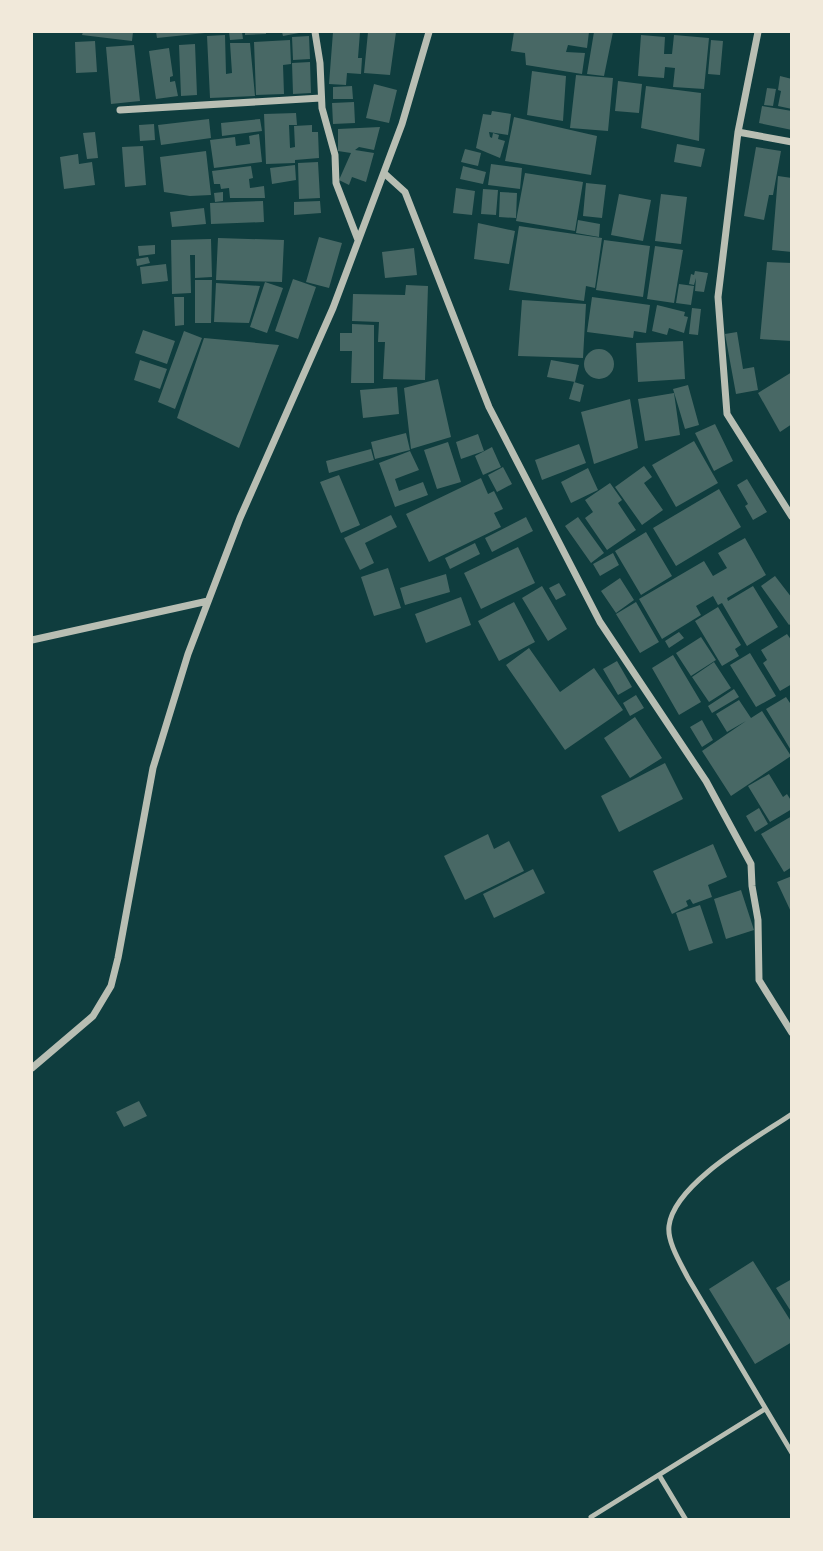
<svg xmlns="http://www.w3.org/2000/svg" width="823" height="1551" font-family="Inter,sans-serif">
<rect width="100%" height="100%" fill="#0f3d3e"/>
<path fill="#486865" d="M83,32H133L132,41L82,35Z
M156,32H205V33L157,38Z
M229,32H242L243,39L230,40Z
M245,32H266V34L245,35Z
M282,32H299V33L283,36Z
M333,32H360L358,58H362L361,74L347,73L346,85L329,84Z
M368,32H396L390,75L364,73Z
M514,32H589L587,48L568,45L566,52L585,53L582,74L526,65L525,53L511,51Z
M594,32H613L604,76L587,74Z
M225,35L226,74L232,73L230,43H250L255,96L210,98L207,36Z
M641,35L665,37L664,54H672L674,35L709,38L704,89L673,87L675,68L665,67L664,78L638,76Z
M309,36L310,59L293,60L292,37Z
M290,40L291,64L283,65L284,94L256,95L254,42Z
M711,40L723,41L720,75L708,74Z
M95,41L97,72L76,73L75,42Z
M195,44L197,95L181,96L179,45Z
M134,45L140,101L111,104L106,47Z
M169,48L173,76L170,77V82L175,81L178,96L156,99L149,51Z
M310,62L311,93L293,94L292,63Z
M532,71L566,76L563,121L527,115Z
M576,75L613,78L608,131L570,128Z
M780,76L792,79V109L778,106L781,91L778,90Z
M618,81L642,84L639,113L615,111Z
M374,84L397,90L389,123L366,118Z
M352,86L353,99H333V87Z
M646,86L701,93L699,141L641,128Z
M767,88L776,89L773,106L764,105Z
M354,102L355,123L333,124L332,103Z
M762,106L792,111V130L759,123Z
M492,111L511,114L508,135L489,132L490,137L492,138L493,133L499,135L498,139L505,141L500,158L476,148L483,114L491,115Z
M296,113L297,125H289L290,148L295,147L294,126L312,125V132H318L319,158L295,160V163L266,164L264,114Z
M514,117L597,136L591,175L505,161Z
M209,119L211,138L161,145L158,125Z
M260,119L262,131L222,136L221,123Z
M154,124L155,140L140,141L139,125Z
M380,127L374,150L359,147L355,150L374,153L366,182L352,177L349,185L339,180L351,153L338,151V129Z
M95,132L98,158L87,159L83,133Z
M259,134L262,162L214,168L210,140L235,137L236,146L250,144L249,136Z
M677,144L705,149L701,167L674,162Z
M143,146L146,185L125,187L122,147Z
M756,147L781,151L773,195H769L764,220L744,216Z
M465,149L481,153L478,166L461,162Z
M206,151L211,195L190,196L164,192L160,157Z
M78,154L79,164L92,162L95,185L64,189L60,157Z
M318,162L320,198L299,199L298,163Z
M491,164L522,168L520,189L488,185Z
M295,165L296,180L272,184L270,168Z
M251,166L253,178L249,179L250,188L264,186L265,198H230L229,188L221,189L220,184H214L212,171Z
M463,166L486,172L483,184L460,179Z
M525,173L583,182L575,231L516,221Z
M778,176L792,178V252L772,250Z
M586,183L606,185L602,218L583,216Z
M456,188L475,191L472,215L453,213Z
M483,189L498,190L496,215L481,214Z
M223,192V201L215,202L214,193Z
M500,192L517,193L516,218L499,217Z
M619,194L651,200L643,241L611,235Z
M661,194L687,197L681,244L655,241Z
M263,201L264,222L211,224L210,203Z
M320,201L321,213L294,215V202Z
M204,208L206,224L172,227L170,212Z
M578,220L600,224L599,237L576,233Z
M478,223L515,231L509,264L474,259Z
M519,226L602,238L595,288L586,286L584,301L509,290Z
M319,237L342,243L329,288L306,282Z
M218,238L284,240L282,282L216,280Z
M211,239L212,277L195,278V255H190L191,293L172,294L171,240Z
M604,240L650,246L643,297L596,290Z
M155,245V254L139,256L138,246Z
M655,246L683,250L674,303L647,299Z
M414,248L417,275L385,278L382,252Z
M148,257L150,263L137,266L136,259Z
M767,262L792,263V341L760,339Z
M166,264L168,281L142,284L140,267Z
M695,271L708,273L704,292L695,291L696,278L694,285L689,284L691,274L694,275Z
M293,279L316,287L298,339L275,331Z
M195,280H212L211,323H195Z
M265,282L283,288L267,333L250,327Z
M216,283L260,286L249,323L214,322Z
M679,284L694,286L691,305L676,303Z
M406,285L428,286L425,380L383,379L385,342H378L379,322L352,321L353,294L405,295Z
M174,297H184V325L175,326Z
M592,297L650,305L646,333L634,331L633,338L587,332Z
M522,300L586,304L583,358L518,356Z
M657,305L685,312L684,316L688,317L684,333L669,328L667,335L652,331Z
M692,308L701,309L698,335L689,334Z
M352,324L374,325V383H351L352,351H340V333H352Z
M143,330L175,341L167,364L135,353Z
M184,331L202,338L175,409L158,402Z
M737,332L743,369L754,367L758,390L736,394L725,334Z
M204,338L279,345L239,448L177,418Z
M683,341L685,379L638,382L636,343Z
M584 364a15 15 0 1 1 30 0a15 15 0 1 1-30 0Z
M140,360L167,369L160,389L134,380Z
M551,360L579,365L575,382L547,377Z
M792,372V424L780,432L758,393Z
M438,379L451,437L411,449L404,388Z
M574,382L584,385L580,402L569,399Z
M688,385L699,425L685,429L673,389Z
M397,387L399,414L363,418L360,390Z
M674,393L680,435L645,441L638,399Z
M630,399L638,448L594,464L581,412Z
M715,424L733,461L714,471L695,433Z
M406,433L410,450L375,459L371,442Z
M478,434L484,451L461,459L456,442Z
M694,441L718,483L676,507L652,465Z
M448,442L461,482L437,489L424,450Z
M579,444L586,463L542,480L535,460Z
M492,447L501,467L483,475L475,456Z
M371,449L374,460L329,473L326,461Z
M410,451L419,470L395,479L399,491L423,482L428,495L395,507L379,463Z
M644,466L652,477L644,483L663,510L642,525L615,487Z
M503,467L512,484L497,492L488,475Z
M588,468L598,490L571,503L561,482Z
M339,475L360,525L341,533L320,482Z
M481,478L488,494L494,491L503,509L494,513L501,527L429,562L406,514Z
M747,479L767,512L753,520L745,506L748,504L737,485Z
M610,483L622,500L618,503L636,530L607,550L585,518L593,512L585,500Z
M719,489L741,527L676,566L653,528Z
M391,515L397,527L365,543L374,563L360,570L344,538Z
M526,517L533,531L492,552L485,538Z
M578,517L604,553L591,563L565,526Z
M646,532L672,576L641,595L615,551Z
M745,538L766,575L727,598L728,601L753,586L778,627L747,646L722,603L718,605L713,596L696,606L701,615L662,639L639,599L704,561L713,576L727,568L718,553Z
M475,543L480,554L450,569L445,558Z
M518,547L535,583L481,609L464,573Z
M613,553L619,565L600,576L593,564Z
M388,568L401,608L374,616L361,577Z
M446,574L450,592L405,605L400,588Z
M775,576L792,598V623L789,625L761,586Z
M620,578L634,600L616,613L601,591Z
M559,583L566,595L556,600L549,588Z
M542,586L567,629L548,641L522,598Z
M461,597L471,625L426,643L415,614Z
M514,602L535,642L499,661L478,621Z
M636,602L659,642L640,653L616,614Z
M718,607L741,645L735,649L739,656L722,666L695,621Z
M679,632L684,638L669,648L665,641Z
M787,634L792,641V684L780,691L763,663L767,660L761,650Z
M701,637L716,660L691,676L676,653Z
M529,648L560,692L594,668L623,710L565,750L506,665Z
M750,653L776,696L756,707L730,665Z
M673,655L701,702L679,715L652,668Z
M617,661L632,687L618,695L603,669Z
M714,662L731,688L709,702L692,677Z
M734,689L739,697L712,713L708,706Z
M636,695L644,708L630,716L623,703Z
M786,697L792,706V752L766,709Z
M739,700L751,718L762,711L791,756L731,796L702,751L746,721L727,732L716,714Z
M635,717L662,758L630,778L604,738Z
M702,720L713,740L702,747L690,727Z
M665,763L683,799L619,832L601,796Z
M769,774L783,797L787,794L792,802V809L770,822L748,786Z
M759,808L768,824L755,832L746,816Z
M792,816V867L784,872L761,834Z
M488,834L494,849L509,841L524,871L465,900L444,856Z
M713,844L727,877L708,885L712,897L693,904L690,899L686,901L688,906L672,914L653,871Z
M533,869L545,893L494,918L483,894Z
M792,876V914L777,882Z
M741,890L754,930L726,939L714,899Z
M700,905L713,943L689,951L676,913Z
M139,1101L147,1116L124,1127L116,1112Z
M753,1261L792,1323V1342L755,1364L709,1289Z
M792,1279V1313L776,1288Z"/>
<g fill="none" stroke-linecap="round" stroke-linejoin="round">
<path stroke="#b8beb3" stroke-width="5" d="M792,1114C758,1137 674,1183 669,1226C667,1242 681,1264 688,1278L792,1453
M659,1475L686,1520
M591,1517L765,1409"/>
<path stroke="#b8beb3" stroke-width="7" d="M315,32L320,63L322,108L335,155L336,183L358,240
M758,32L738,132L718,297L727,414L792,517
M120,110L321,98
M738,132L792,142
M384,173L405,192L489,407L600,622L706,781L751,864L752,886L758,920L759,980L792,1033
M32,640L208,601
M32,1068L93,1016L111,986L118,958L153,768L188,654L240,518L333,308L402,124L429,32"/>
</g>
<rect width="823" height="1551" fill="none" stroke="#f1e9da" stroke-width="66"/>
</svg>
